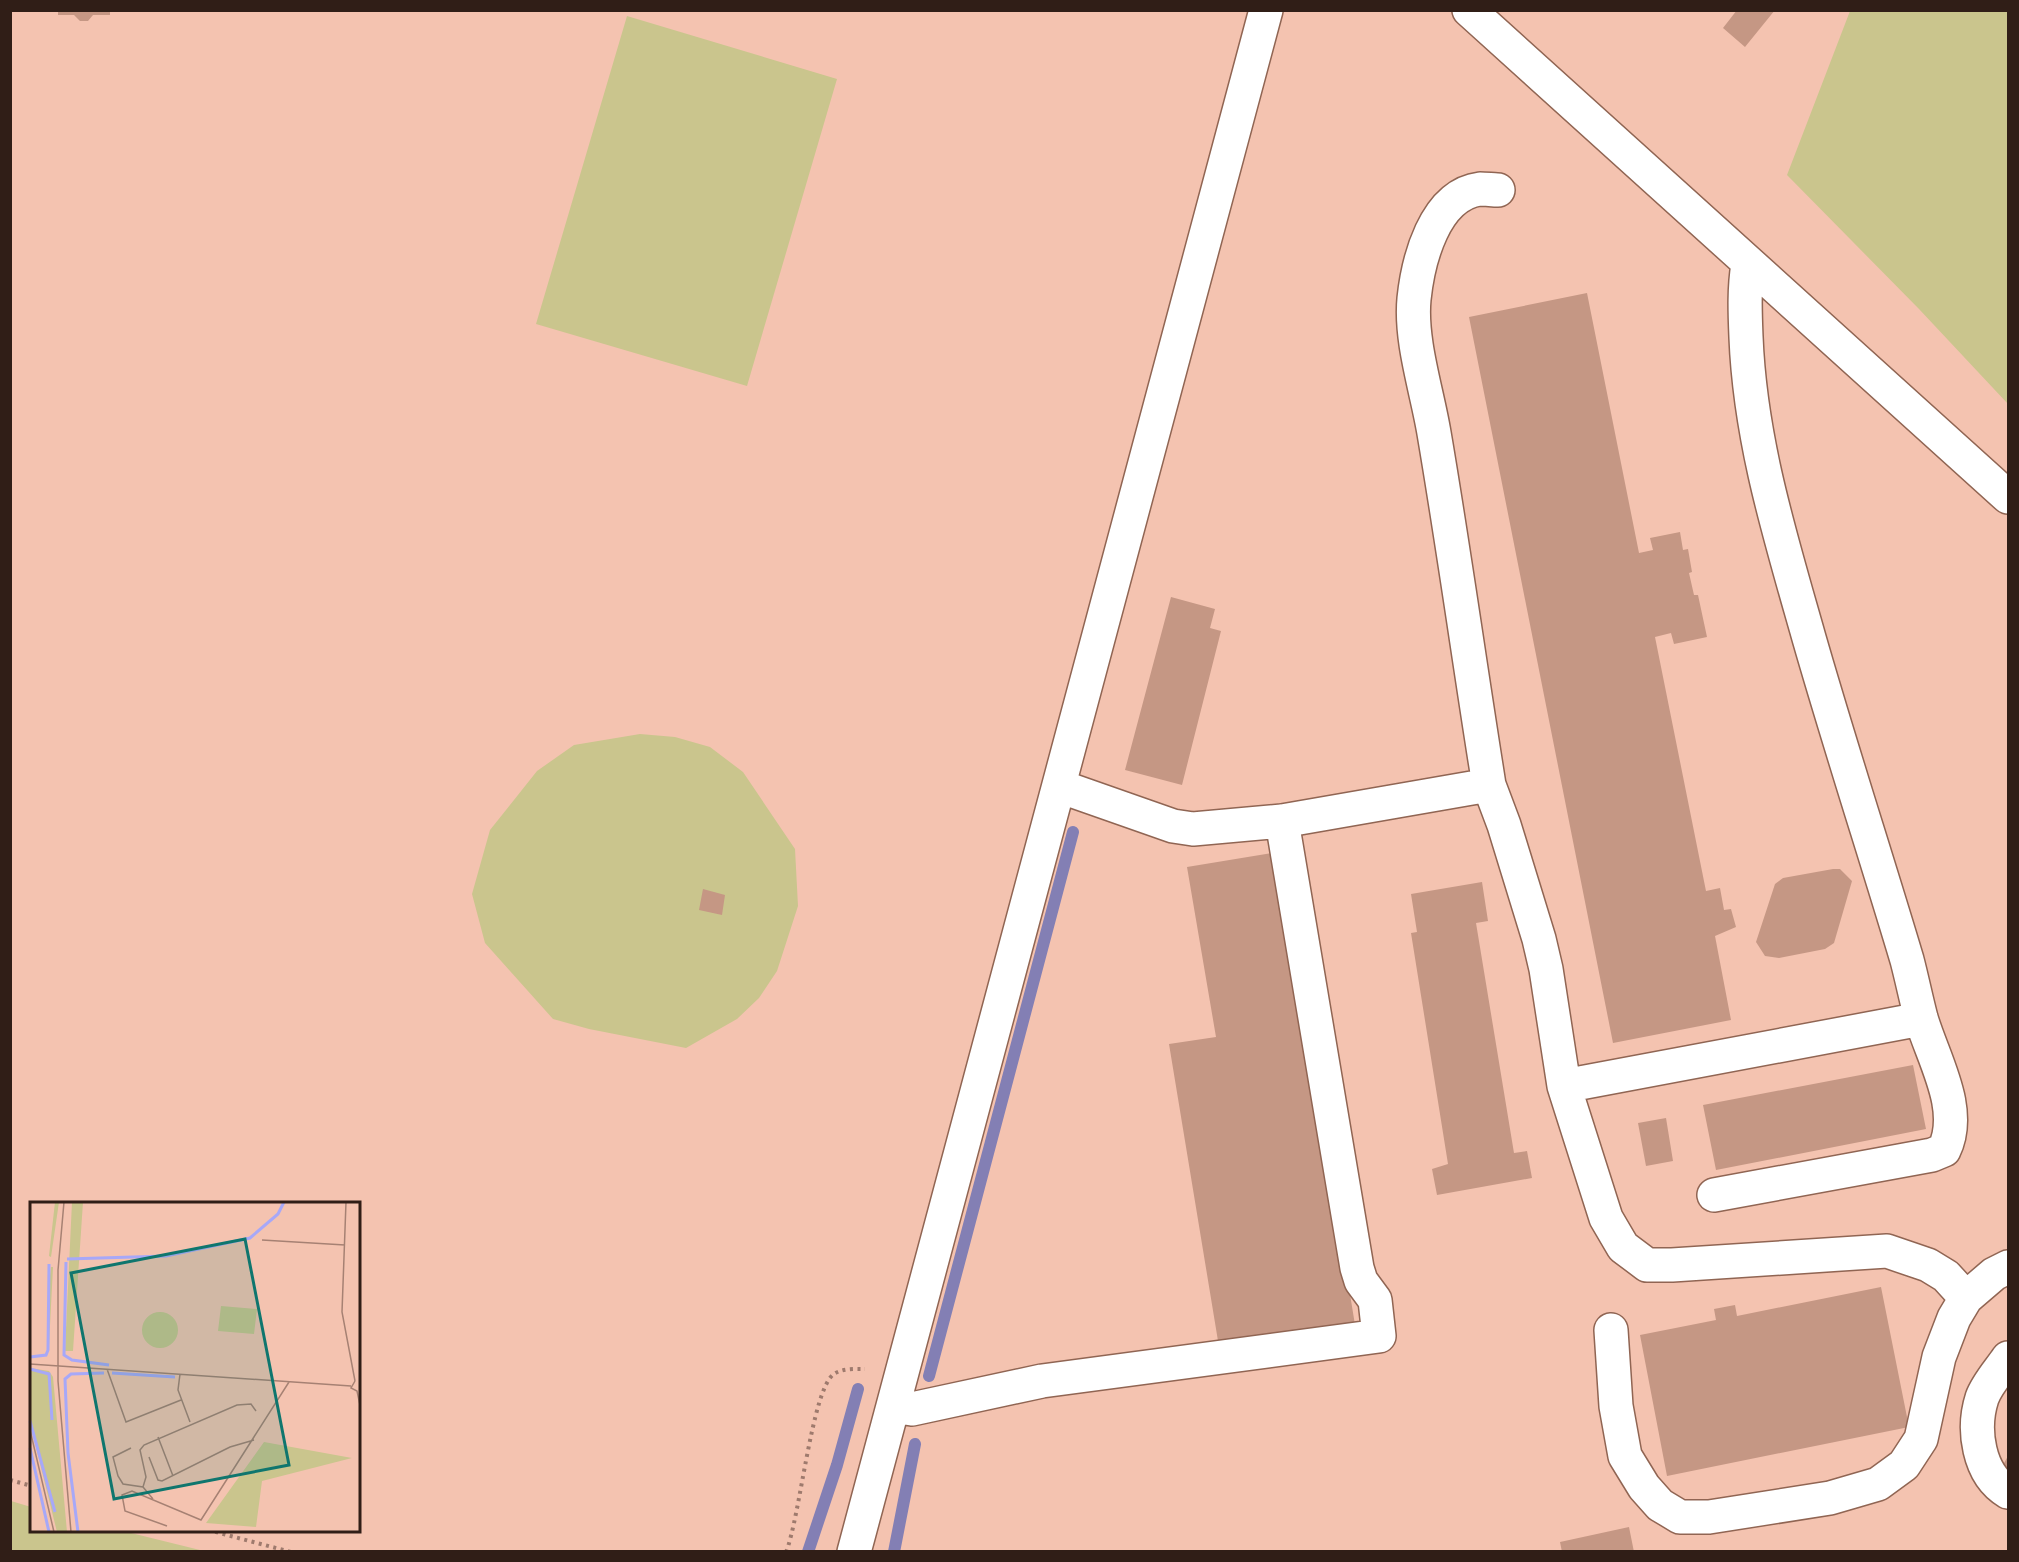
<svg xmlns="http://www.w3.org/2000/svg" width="2019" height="1562" font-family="'PT Sans Narrow',sans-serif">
<rect width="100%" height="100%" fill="#f4c3b0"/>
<path fill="#cac58d" d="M1850,11H2008V404L1919,309L1787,175Z
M627,16L837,79L747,386L536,324Z
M640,734L675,737L710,747L743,772L795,849L798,906L777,971L759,998L737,1019L686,1048L589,1029L553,1019L485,943L472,894L490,830L537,771L574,745Z
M11,1501L31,1507L32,1530L123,1531L204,1551H11Z"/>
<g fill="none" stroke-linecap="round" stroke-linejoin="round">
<path stroke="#837fb4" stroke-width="12" d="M929,1376L1073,832
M808,1552L837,1465L858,1389
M894,1552L915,1444"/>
</g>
<path fill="#c59784" d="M58,10H110V15H93L88,21H80L74,15H58Z
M1737,10H1775L1745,47L1723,28Z
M1587,293L1639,553L1653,550L1650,538L1680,532L1683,550L1688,549L1692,572L1689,573L1694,595H1698L1707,637L1674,644L1671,633L1655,637L1706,891L1720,888L1724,910L1731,909L1736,927L1715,936L1731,1020L1613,1043L1469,317Z
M1171,597L1215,609L1210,628L1221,631L1182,785L1125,770Z
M1278,852L1356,1331L1220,1353L1169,1044L1216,1037L1187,867Z
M1833,869H1840L1852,881L1834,943L1825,949L1779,958L1765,956L1756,942L1775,884L1783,878Z
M1482,882L1488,921L1476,923L1514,1153L1527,1151L1532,1178L1437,1195L1432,1169L1448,1164L1411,933L1417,932L1411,894Z
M703,889L725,895L722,915L699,910Z
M1913,1065L1926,1129L1716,1170L1703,1105Z
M1666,1118L1673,1161L1646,1166L1638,1123Z
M1881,1287L1909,1427L1667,1476L1640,1335L1716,1320L1714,1309L1735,1305L1737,1316Z
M2008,1456V1469L2003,1465Z
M1629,1527L1634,1552H1562L1560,1542Z"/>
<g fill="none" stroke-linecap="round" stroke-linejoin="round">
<defs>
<path id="minor" d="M1469,10L2008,497
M1498,190C1493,190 1486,189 1480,189C1434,195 1418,261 1414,299C1410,341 1427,391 1434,433C1454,550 1470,667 1489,785L1504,825L1539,939L1546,969L1564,1086L1606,1218L1623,1247L1647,1265H1672L1887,1251L1928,1265L1946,1276L1966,1298
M1059,786L1173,826L1193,829L1282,821L1489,785
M1564,1086L1921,1019
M1714,1195L1932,1155L1944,1150C1964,1109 1933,1059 1921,1018C1916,999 1912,979 1907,960C1875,853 1840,746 1809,638C1781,539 1750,441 1746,337C1745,312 1744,289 1748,264
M1611,1330L1616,1406L1625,1456L1644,1487L1660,1505L1680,1517H1709L1830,1498L1878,1484L1904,1465L1921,1439L1939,1357L1954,1318L1966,1298L1994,1274L2008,1267
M2008,1358C2000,1370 1987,1384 1982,1398C1972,1429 1978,1474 2008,1492
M893,1406L912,1409L1042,1381L1379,1336L1375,1300L1361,1281L1357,1268L1282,821
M854,1552L1266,10"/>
</defs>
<use href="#minor" stroke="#906553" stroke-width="36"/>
<path stroke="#9e7a6d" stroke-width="4" stroke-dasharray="3 4.5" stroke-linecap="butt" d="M10,1480L32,1486
M208,1530L291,1552
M786,1552C800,1518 812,1388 834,1374C843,1368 855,1369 865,1369"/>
<use href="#minor" stroke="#fff" stroke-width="33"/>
</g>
<g transform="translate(30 1202)">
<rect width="330" height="330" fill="#f4c3b0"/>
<path d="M25,0H29L21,55L19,54ZM42,0H53L43,149H35ZM21,65H23L19,143V83ZM191,104L227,107L224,132L188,129ZM112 128a18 18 0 1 1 36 0a18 18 0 1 1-36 0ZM0,166L19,169L23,175L37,330H27L0,221ZM234,240L322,256L232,279L226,325L176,321Z" fill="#cac58d"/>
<path fill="none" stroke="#a7a8f8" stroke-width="3" d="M37,57L136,54L220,36L248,12L254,0M36,60L34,153L42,158L79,163M0,155L16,153L18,148L19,62M0,167L19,172L22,218M82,171L145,175M0,219L25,310M0,246L19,330M48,330L38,251L35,177L41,172L74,171"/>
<path fill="none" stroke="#a68173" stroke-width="1.5" d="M34,0L28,68V179L41,330M316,0L312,110L325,179M232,38L315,43M0,162L321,184M77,167L96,220L151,198M150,172L148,188L160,220M325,179L321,186L327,189L330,203M0,228L24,330M128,235L143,274M101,246L83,255L88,274L93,282L113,285L123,297M119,255L128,278L132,279L200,245L224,238M113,285L116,275L110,248L114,243L207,203L221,202L226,209M137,324L95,309L92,293L102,289L171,318L259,180"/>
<path fill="#0f766e" fill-opacity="0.15" stroke="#0f766e" stroke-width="3" d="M215,37L259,263L84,297L41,71Z"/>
<rect width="330" height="330" fill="none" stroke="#301e17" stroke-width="3"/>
</g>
<rect width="2019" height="1562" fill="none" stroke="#301e17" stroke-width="24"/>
</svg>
